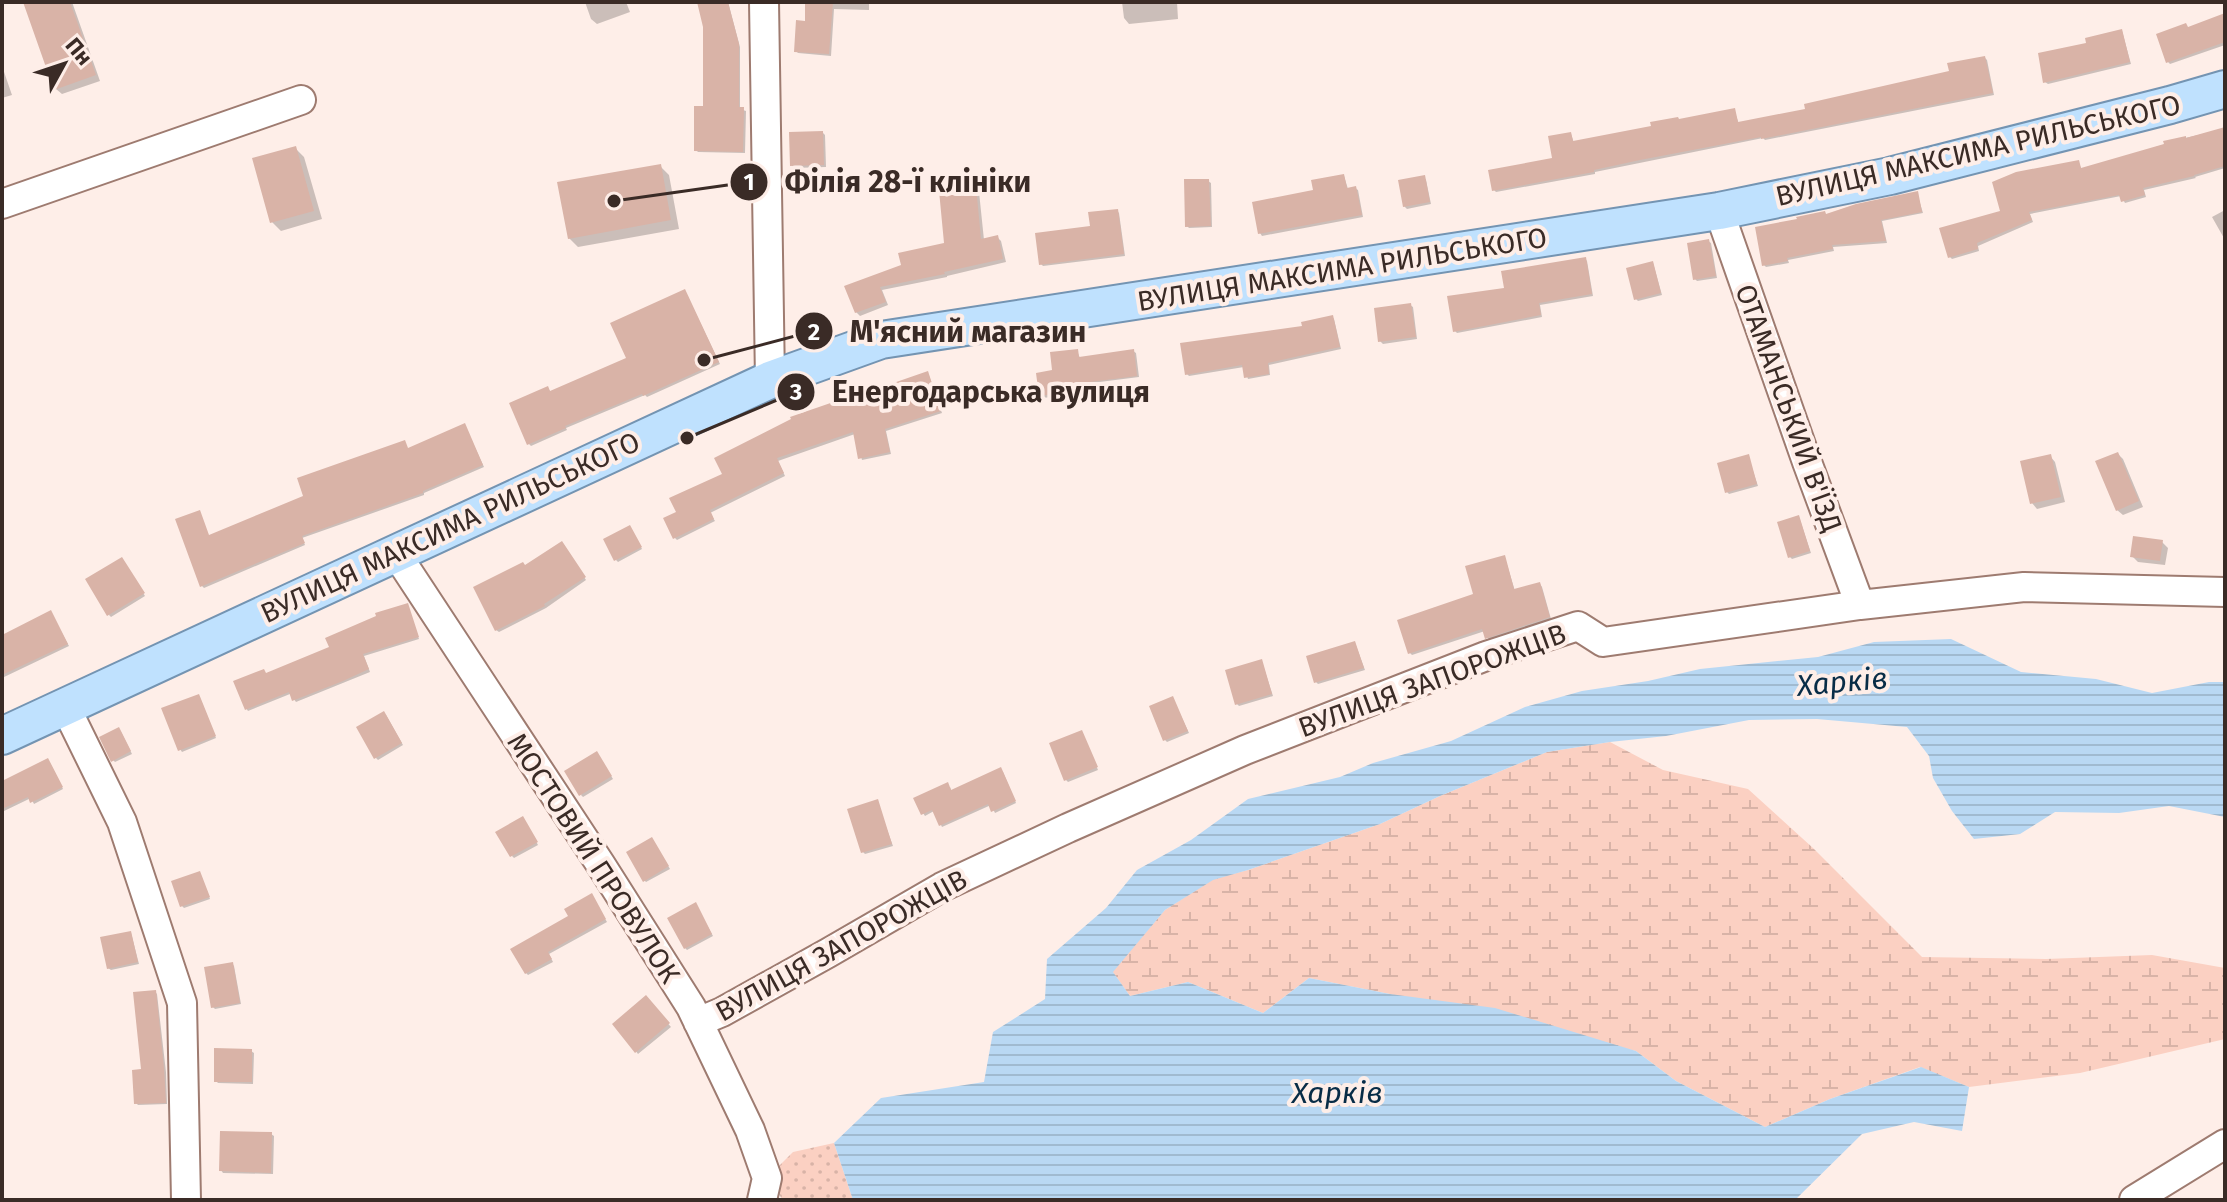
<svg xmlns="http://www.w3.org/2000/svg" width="2227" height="1202" font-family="'Fira Sans',sans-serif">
<defs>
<pattern id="grass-dots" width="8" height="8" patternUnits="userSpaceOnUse" patternTransform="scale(2)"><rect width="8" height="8" fill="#fbd0c2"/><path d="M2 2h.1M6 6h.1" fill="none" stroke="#d8b3a7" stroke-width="1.8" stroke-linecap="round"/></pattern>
<pattern id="wetland-marsh" width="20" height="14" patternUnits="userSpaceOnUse" patternTransform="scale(2)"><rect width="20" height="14" fill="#fbd0c2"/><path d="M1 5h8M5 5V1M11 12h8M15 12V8" fill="none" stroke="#d8b3a7"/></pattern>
<pattern id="water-rules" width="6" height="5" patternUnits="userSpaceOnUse" patternTransform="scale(2)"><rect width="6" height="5" fill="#b9d8f3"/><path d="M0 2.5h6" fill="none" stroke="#a0bad0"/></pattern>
</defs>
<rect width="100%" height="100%" fill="#feeee8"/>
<path fill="url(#grass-dots)" d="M834,1143L853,1200H783L767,1178L793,1152Z"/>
<path fill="url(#wetland-marsh)" d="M1610,742L1663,770L1748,789L1813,848L1922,957L2046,959L2152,955L2225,968V1039L2080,1073L1969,1087L1920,1067L1830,1099L1765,1127L1676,1081L1636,1051L1390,994L1309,978L1263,1013L1188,982L1130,996L1112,971L1165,910L1213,879L1248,870L1380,824L1440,796L1547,752Z"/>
<path fill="url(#water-rules)" d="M1951,639L2021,672L2096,679L2152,693L2209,682H2225V817L2169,806L2119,813L2055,812L2020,834L1974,839L1952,811L1933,778L1929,756L1907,727L1817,719L1749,720L1666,736L1610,742L1547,752L1440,796L1380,824L1248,870L1213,880L1165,910L1113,972L1130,996L1188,982L1263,1013L1309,978L1390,994L1495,1008L1636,1051L1676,1081L1765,1127L1830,1099L1921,1067L1969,1087L1962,1131L1914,1122L1862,1134L1795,1200H853L834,1143L881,1098L984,1082L993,1032L1045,999L1047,959L1106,908L1137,870L1191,840L1248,799L1340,777L1373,763L1451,741L1525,707L1582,691L1648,681L1700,669L1818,657L1874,642Z"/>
<path fill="#0003" d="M37,2H72L100,81L62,94L56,89Z
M585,2H626L630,12L597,24L591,19Z
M699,2H728L740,47V109L746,111L745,153L698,152L696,150L705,108V26Z
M807,2H869V10L834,9L831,56L798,53L796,51L807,23Z
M1122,2H1177L1178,19L1129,24L1124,18Z
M2225,15V45L2170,64L2168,62L2189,28Z
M2122,31L2131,64L2048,84L2045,82Z
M1985,58L1987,60L1994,95L1765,140L1763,138L1595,172V174L1496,192L1494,190L1554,160L1571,134L1574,143L1734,110L1739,124L1807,111L1951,72Z
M2,66L12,95L2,98Z
M2225,129V168L2195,177L2196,178L2144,190L2146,197L2125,203L2121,196L2030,214L2033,222L1978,246L1979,251L1952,259L1950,257L2002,212L2078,162L2082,170L2185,138Z
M823,133L825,135L826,167L794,168L792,165Z
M295,148L304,157L322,219L281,231L272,222L254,160Z
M660,166L669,175L679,229L578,247L569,238Z
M1344,176L1348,189L1355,188L1358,190L1363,217L1262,236L1260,233Z
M1424,177L1426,180L1431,204L1407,209L1404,206Z
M975,178L978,182L984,240L997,237L1001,241L1006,262L947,276V277L882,290L888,305L860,316L856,312L847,287L903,266L946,245Z
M1208,181L1211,183L1212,227L1189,228L1187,226Z
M1917,193L1923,213L1882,221L1887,243L1833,247L1834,251L1788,260L1789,263L1766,267L1764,265L1827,215Z
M2225,210V240L2212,217Z
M1117,211L1119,213L1125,256L1043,266L1041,264Z
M1708,241L1711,243L1717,278L1697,281L1695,279Z
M1585,259L1587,261L1593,296L1540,305L1542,317L1457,333L1455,331L1507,290Z
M1653,263L1662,295L1638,301L1636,299Z
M685,291L720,364L647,397L645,395L566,428L567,430L531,446L529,444L548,389L551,392L629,359Z
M1410,305L1413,307L1417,339L1383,344L1380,341Z
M1332,317L1334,319L1341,349L1269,365L1270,375L1248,379L1244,367L1189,376L1187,374Z
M1077,351L1080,358L1133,351L1136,353L1139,377L1084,384L1085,393L1043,398L1041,395L1054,372Z
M929,376L942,413L886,431L891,454L862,460L855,434L778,461L785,476L710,513L715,521L677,540L675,538L678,512L725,474L847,399L874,385L877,390Z
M465,426L484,467L424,493V495L302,538L305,545L204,588L202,586L210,536L305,497Z
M2118,454L2123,459L2143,507L2123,515L2117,510Z
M1748,456L1758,486L1729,494L1727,492Z
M2050,456L2055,462L2065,502L2037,509L2032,503Z
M1799,517L1811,553L1792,559L1790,557Z
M632,530L642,549L618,562L616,560Z
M2162,542L2168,548L2165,565L2138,562L2132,556Z
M564,545L586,580L546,608L499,632L496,630L525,567Z
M1505,558L1515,591L1540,584L1542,587L1551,619L1489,640L1485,631L1412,655L1410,653L1475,596Z
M124,562L145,596L111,617L109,615Z
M407,605L419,639L364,656L370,672L296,702L290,694L248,711L246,708L267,674L332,648Z
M52,615L69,646L2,678V634L3,637Z
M1355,643L1365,670L1318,684L1316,682Z
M1262,662L1273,696L1239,706L1237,704Z
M200,698L216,738L182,752L180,749Z
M1173,699L1189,733L1167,742L1165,740Z
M386,715L403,745L378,760L376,758Z
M121,732L132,754L115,762L113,760Z
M1082,732L1098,770L1068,782L1066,780Z
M599,756L613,779L583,797L581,795Z
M50,763L63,789L34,804L31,798L2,812V783Z
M1003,772L1016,803L995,813L991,805L942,827L934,811L925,816L923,813L950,787L952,792Z
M877,802L893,846L865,854L863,852Z
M525,821L538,845L514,858L512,856Z
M654,842L670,869L646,882L644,880Z
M200,873L210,899L184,908L182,906Z
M593,898L607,922L549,954L553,962L528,975L526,973L571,917Z
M697,907L713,936L687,950L685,948Z
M131,933L139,964L111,970L108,968Z
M232,964L234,966L241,1004L215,1009L213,1007Z
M155,992L157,994L166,1072L167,1104L138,1105L136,1103L143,1071Z
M646,998L671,1027L638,1054L615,1024Z
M251,1051L254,1053L253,1084L218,1083L216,1081Z
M271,1134L274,1136L273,1174L223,1173L221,1170Z"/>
<path fill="#d9b3a7" d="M23,2H70L96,75L54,90Z
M697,2H728L739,44V107H744L743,152L694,151V106H703V27Z
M805,2H833L829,54L794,52L796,20L805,21Z
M2225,13V42L2166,63L2156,34L2186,23L2188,27Z
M2122,29L2130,62L2043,83L2038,53L2086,43L2085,38Z
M1985,56L1993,93L1761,139V137L1640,160L1594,170V172L1492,191L1488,170L1552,158L1548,136L1571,132L1573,141L1651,126L1650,122L1678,117L1679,119L1735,108L1738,122L1805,109L1804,104L1949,71L1947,63Z
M2225,127V166L2194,175V176L2143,188L2145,195L2121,202L2119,195L2029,212L2032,220L1977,243L1978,249L1948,258L1939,228L2000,211L1992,182L2016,172L2079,160L2081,168L2164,144L2163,141L2186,136V138Z
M823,131L824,165L790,166L789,132Z
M296,146L314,211L270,223L252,158Z
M661,164L671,220L568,239L557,182Z
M1344,174L1347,188L1356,186L1362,215L1258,234L1252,202L1313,190L1311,180Z
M1425,175L1430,202L1403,207L1398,180Z
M975,176L981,239L998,235L1003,259L944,272L945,274L880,287L886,302L855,313L844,286L901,265L898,253L944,243L938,180Z
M1184,179H1209L1211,226L1185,227Z
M1918,191L1922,212L1881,220L1886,241L1832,245L1833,249L1787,258L1788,261L1762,266L1755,227L1797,219L1796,217L1825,211L1826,214L1856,204Z
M1118,209L1124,254L1039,265L1035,233L1090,226L1088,212Z
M1709,239L1716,276L1693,280L1687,243Z
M1586,257L1592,294L1539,303L1541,315L1453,332L1447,296L1504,288L1501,271Z
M1653,261L1661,293L1634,300L1626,268Z
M685,289L719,362L643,396L642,394L565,426L566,428L527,445L509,403L548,386L550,391L626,358L610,323Z
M1411,303L1416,337L1378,342L1374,308Z
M1333,315L1340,347L1268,363L1269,374L1244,378L1242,365L1185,375L1180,343L1302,326L1301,322Z
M1078,349L1079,357L1134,349L1137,376L1082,383L1083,391L1039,396L1036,373L1052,370L1050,352Z
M928,371L941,411L885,429L890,452L858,459L853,432L777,458L784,473L710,510L714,519L673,539L663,518L676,512L669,498L722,474L714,458L791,419L790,417L845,398L843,390L875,383L876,389Z
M465,423L483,465L423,491V493L302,536L305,543L200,587L175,519L200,510L209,535L303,496L297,478L405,440L408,448Z
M2118,452L2139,501L2116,511L2095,461Z
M1749,454L1757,484L1725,493L1717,463Z
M2051,454L2061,497L2030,504L2020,461Z
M1799,515L1810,551L1788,558L1777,522Z
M630,525L642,547L614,561L603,539Z
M2133,536L2163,540L2160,561L2130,557Z
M562,541L586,577L544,604L545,606L495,631L473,587L523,562L525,565Z
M1505,555L1514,589L1540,582L1550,617L1485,639L1482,629L1408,654L1397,620L1473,594L1465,566Z
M122,557L145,593L107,616L85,579Z
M408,603L419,637L363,654L369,669L343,681L292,701L289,692L245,710L233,681L264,669L266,673L329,647L325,638L376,616L375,613Z
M51,610L68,644L2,675V635Z
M1355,641L1364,668L1314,683L1306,656Z
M1262,659L1272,694L1235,705L1225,670Z
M199,694L216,736L178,751L161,708Z
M1173,696L1188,731L1163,741L1149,706Z
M384,711L402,743L374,759L356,727Z
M119,727L131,751L111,762L99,737Z
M1082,730L1098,767L1064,781L1049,743Z
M597,751L612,776L579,796L564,771Z
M48,758L63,787L30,803L28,797L2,809V781Z
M1001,767L1016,801L991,812L988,804L939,826L932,810L921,815L913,798L948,782L951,790Z
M878,799L892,844L861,853L847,809Z
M523,816L538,842L510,857L495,832Z
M652,837L669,866L643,882L626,852Z
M200,871L210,897L180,907L171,881Z
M592,893L606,919L548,952L552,959L525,974L510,949L568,916L564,909Z
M696,902L712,934L684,949L667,918Z
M131,931L138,962L107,969L100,937Z
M233,962L240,1003L211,1008L204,967Z
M156,990L164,1068L166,1103L134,1104L132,1070L141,1069L133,992Z
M646,995L670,1023L635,1053L612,1024Z
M214,1048L252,1049V1082H214Z
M220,1131L272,1132L271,1173L219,1171Z"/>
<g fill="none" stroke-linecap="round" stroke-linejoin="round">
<defs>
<path id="minor" d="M764,2L770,380
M2,204L301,100
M1719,211L1807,462L1860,605
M395,552L601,865L691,1007L750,1130L767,1178L762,1200
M65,706L122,822L182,1003L186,1200
M698,1022L722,1012L828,953L942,887L1068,828L1245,750L1486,656L1578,626L1603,642L1860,605L2024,587L2225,592
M2134,1200L2225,1144"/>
<path id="major" d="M2,736L770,380L881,340L1719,211L1890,176L2170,105L2225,89"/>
</defs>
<use href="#minor" stroke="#9e7b70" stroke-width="32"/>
<use href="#major" stroke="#7494b2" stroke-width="40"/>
<use href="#minor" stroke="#fff" stroke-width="28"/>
<use href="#major" stroke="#bfe1fe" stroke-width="36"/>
</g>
<g text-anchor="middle" stroke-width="8" stroke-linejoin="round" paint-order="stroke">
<g font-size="28" fill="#3a2b26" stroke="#feeee8">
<text transform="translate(1978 150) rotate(-13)" y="10">ВУЛИЦЯ МАКСИМА РИЛЬСЬКОГО</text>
<text transform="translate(1342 269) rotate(-9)" y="10">ВУЛИЦЯ МАКСИМА РИЛЬСЬКОГО</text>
<text transform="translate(1789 408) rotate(70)" y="10">ОТАМАНСЬКИЙ В'ЇЗД</text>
<text transform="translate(450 527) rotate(-25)" y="10">ВУЛИЦЯ МАКСИМА РИЛЬСЬКОГО</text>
<text transform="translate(1432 680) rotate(-20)" y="10">ВУЛИЦЯ ЗАПОРОЖЦІВ</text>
<text transform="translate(594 858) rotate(57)" y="10">МОСТОВИЙ ПРОВУЛОК</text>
<text transform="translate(841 945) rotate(-29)" y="10">ВУЛИЦЯ ЗАПОРОЖЦІВ</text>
</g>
<g font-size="30" font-style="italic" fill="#082c46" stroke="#feeee8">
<text transform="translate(1842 682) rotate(-5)" y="10">Харків</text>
<text x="1337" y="1103">Харків</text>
</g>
</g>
<path fill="none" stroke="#3a2b26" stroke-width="3" d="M614 201L749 182M704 360L814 331M687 438L796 392"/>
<g fill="#3a2b26" stroke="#feeee8" stroke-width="3">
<circle cx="614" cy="201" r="8"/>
<circle cx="704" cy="360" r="8"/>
<circle cx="687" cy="438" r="8"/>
<circle cx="749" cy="182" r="20"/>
<circle cx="814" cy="331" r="20"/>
<circle cx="796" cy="392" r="20"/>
</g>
<g font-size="24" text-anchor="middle" font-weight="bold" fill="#fff">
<text x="749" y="190">1</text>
<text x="814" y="340">2</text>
<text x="796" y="400">3</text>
</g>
<g font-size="30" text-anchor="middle" font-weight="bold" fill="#3a2b26" stroke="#feeee8" stroke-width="8" stroke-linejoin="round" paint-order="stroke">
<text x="908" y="192">Філія 28-ї клініки</text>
<text x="968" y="342">М'ясний магазин</text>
<text x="991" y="402">Енергодарська вулиця</text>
</g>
<rect width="2227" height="1202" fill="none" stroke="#3a2b26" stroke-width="8"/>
<g transform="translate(64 64) rotate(50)" stroke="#feeee8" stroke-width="6" paint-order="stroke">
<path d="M0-6L14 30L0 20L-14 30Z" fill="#3a2b26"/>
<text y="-12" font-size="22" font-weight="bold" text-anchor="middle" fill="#3a2b26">Пн</text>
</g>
</svg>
